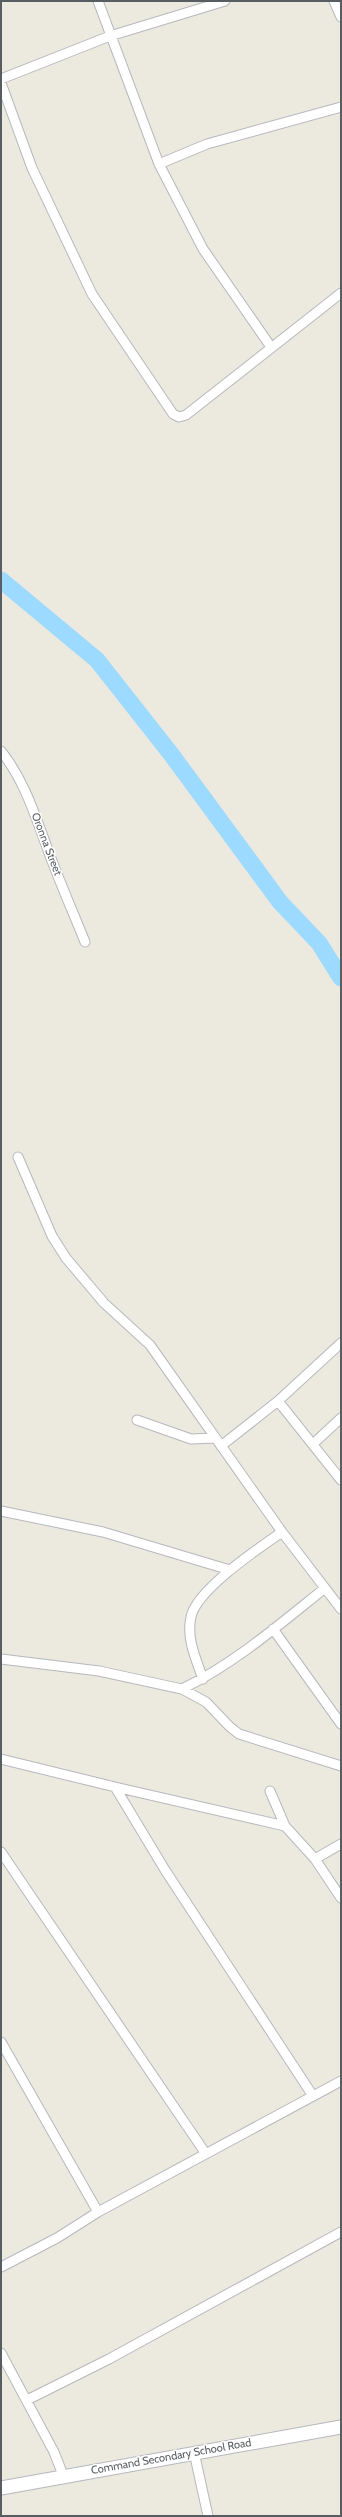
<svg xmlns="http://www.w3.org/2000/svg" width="342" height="2517" font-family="Cabin,sans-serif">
<rect width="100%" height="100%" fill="#ece9df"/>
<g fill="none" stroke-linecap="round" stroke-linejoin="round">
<path stroke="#9ddaff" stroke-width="17" d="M1,580L97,660L171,754L280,902L319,943L341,978"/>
<defs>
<path id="street" d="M98,1L159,164L203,249L271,347
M334,1L341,17
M1,79L110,36L225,1
M1,83L32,168L92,294L173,414L179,417L186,415L341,293
M159,164L207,144L341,107
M1,751C28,785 38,826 54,866C64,892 75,917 85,942
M18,1157L52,1236L66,1258L104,1303L150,1345L282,1532L341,1609
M278,1401L341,1480
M137,1420L191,1439L215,1438
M313,1444L341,1418
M221,1446L278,1401L341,1343
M1,1511L103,1532L230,1570
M273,1629L341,1724
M1,1659L99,1671L182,1689L206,1702L230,1727L239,1734L341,1766
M203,1679C196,1659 186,1638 191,1617C196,1590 259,1548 282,1532
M182,1689C234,1664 280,1624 325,1588
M1,1759L115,1787L285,1826L315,1859L341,1898
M115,1787L165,1870L313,2096
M270,1791L285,1826
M1,1852L206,2154
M315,1859L341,1844
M1,2042L98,2212
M1,2267L57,2238L98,2212L341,2081
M1,2353L54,2452L63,2475
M27,2400L109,2359L341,2232
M194,2452L208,2516"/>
<path id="secondary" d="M1,2488L341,2427"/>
</defs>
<use href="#street" stroke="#b5b9bd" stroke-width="11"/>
<use href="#secondary" stroke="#b4b8bd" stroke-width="15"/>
<use href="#street" stroke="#fff" stroke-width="9"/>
<use href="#secondary" stroke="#fff" stroke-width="13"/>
</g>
<g text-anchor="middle" stroke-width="3" stroke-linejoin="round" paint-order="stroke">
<g font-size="11" fill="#585d61" stroke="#fff">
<text transform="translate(47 844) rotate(69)" y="4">Oronna Street</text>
<text transform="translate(171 2456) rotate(-10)" y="4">Command Secondary School Road</text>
</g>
</g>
<rect width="342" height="2517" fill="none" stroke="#585d61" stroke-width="4"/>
</svg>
